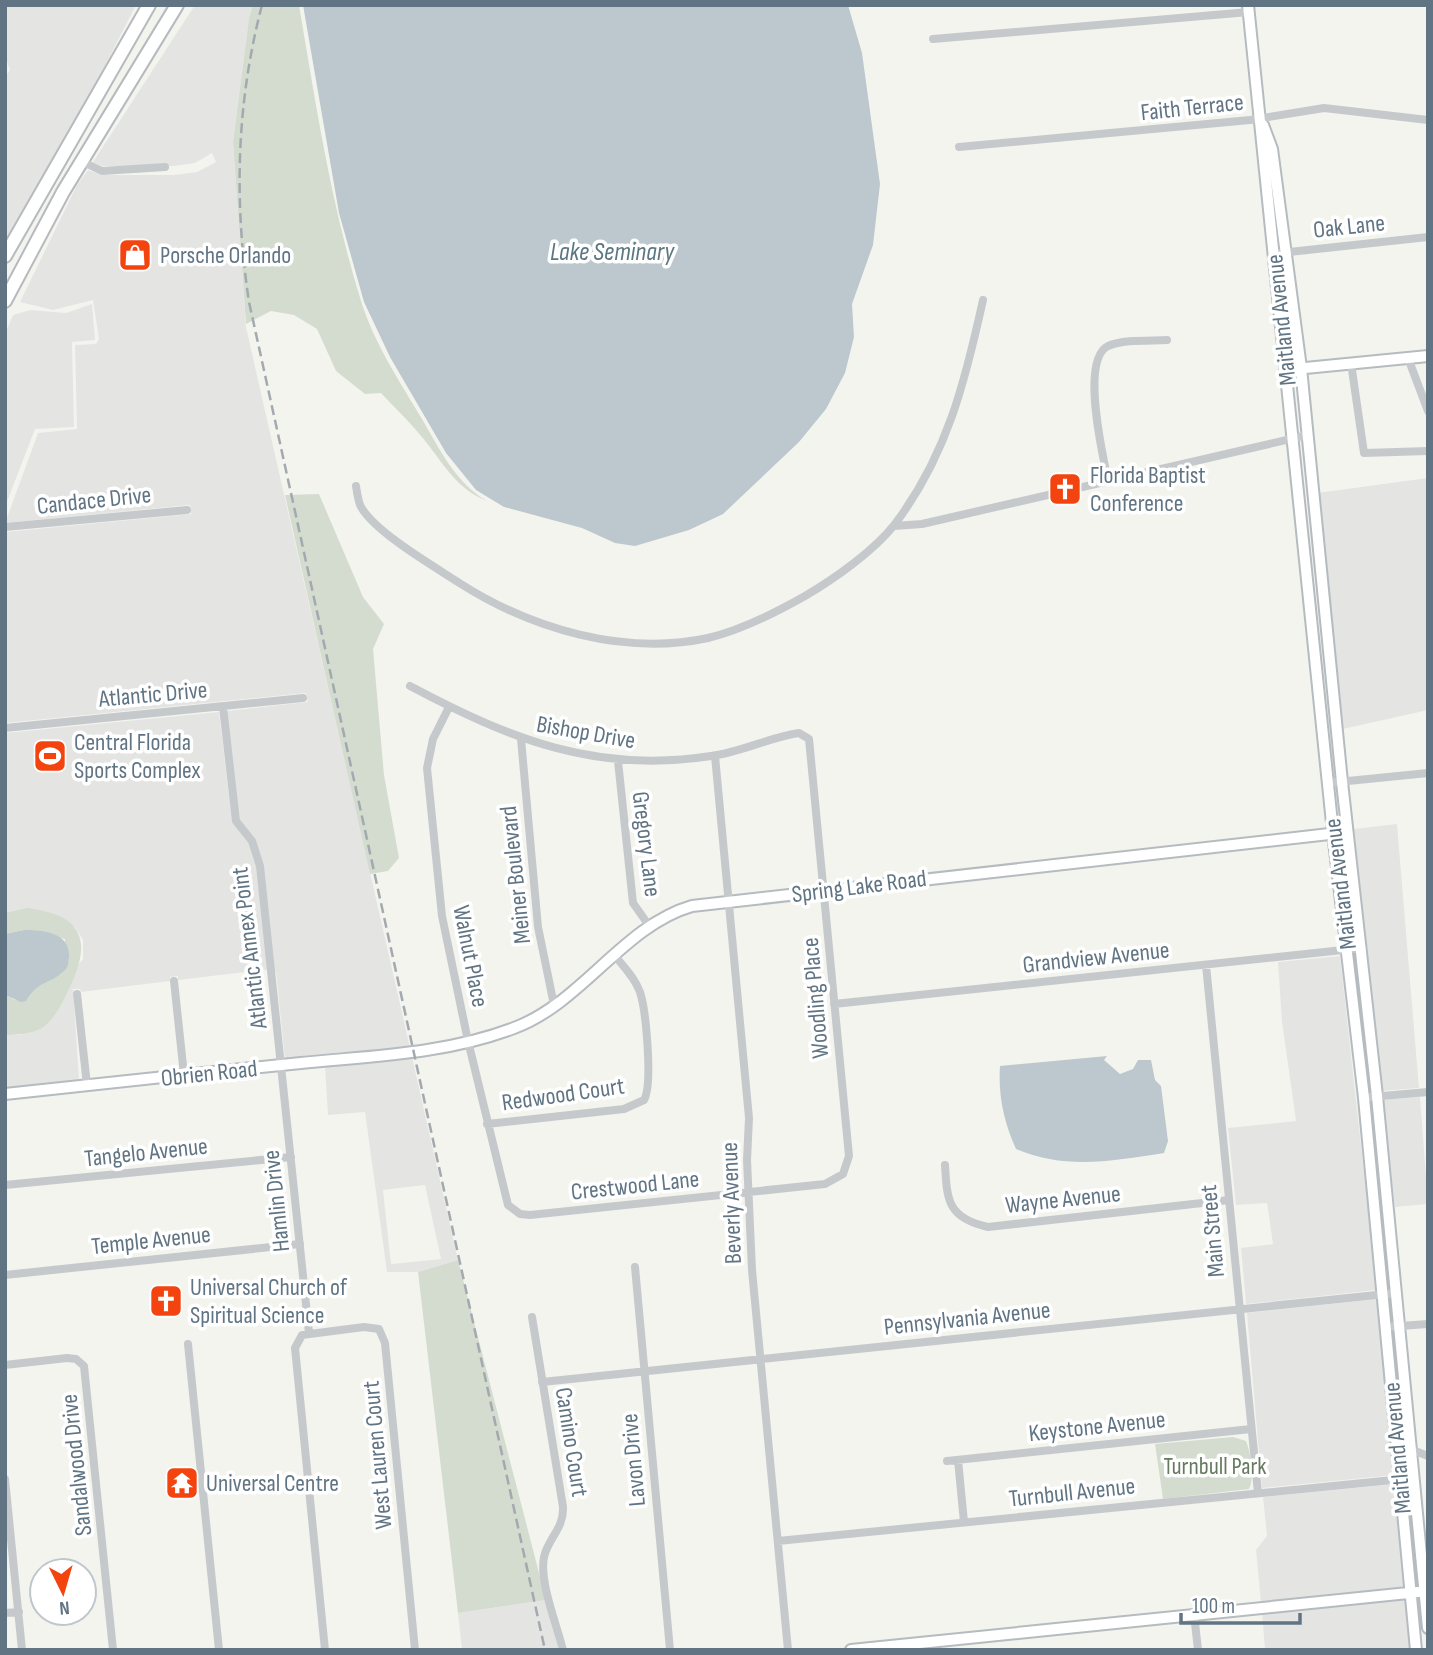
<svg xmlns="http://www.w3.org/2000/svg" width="1433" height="1655" font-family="'Sofia Sans Condensed',sans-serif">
<rect width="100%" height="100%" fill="#f4f4ef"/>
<path fill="#e4e5e3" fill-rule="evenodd" d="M5,5H136L85,105L5,246V77L10,70L5,56Z
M195,5H253L249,18L233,142L246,327L410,1048L285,1060L276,972L272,969L178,980V976L170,977V981L81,992L80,989H73L79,1080L5,1089V1035H20L83,959V940L75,927L5,913V733L219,712L231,813L227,711L308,702L306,693L5,723V532L191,514L190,505L5,523L38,433L77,429L75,345L96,344L99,339L93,300L53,310L20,302L77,185L88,170L102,175H174L197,172L216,162L212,153L195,163L173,166H102L93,162Z
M92,304L95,340L72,342L74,427L35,429L5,507V334L13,315L30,310L66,313Z
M1428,478V710L1343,729L1317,493Z
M1397,824L1419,1088L1382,1091L1354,829Z
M1340,956L1377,1290L1246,1304L1241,1248L1273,1244L1267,1203L1236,1205L1228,1128L1296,1121L1282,1022L1278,962Z
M412,1057L458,1260L418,1272H387L365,1112L328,1115L325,1066ZM425,1185L441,1259L391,1264L383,1190Z
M1420,1097L1428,1204L1395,1207L1383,1100Z
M1378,1299L1395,1475L1262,1488L1247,1313Z
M1396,1484L1405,1589L1261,1603L1256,1550L1267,1536L1263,1497Z
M1406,1598L1411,1650H1265L1262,1612Z
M546,1600L559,1650H462L458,1613Z"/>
<path fill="#d4dcd0" d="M253,5H299C316,105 331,205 361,301C374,343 400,382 422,419C440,450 456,483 487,501C457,489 445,466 426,442C412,424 396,409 381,393L365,394L336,371L317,329L294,315L271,311L246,324L233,142L249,18Z
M319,494L363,597L384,624L373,649L384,775L399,858L388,871L370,874L285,495Z
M27,908C87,915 92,944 67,993C62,1004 53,1021 42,1028C31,1034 17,1035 5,1035V995L15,1000L38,984L62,973L65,939L24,930L5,934V913Z
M458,1260L546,1600L458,1613L418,1272Z
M1233,1437L1246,1441C1251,1454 1255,1476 1249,1489L1163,1499L1155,1444Z"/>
<path fill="#bcc8cd" d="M303,5H848L862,53L880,184L873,245L852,304L854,337L845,373L826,409L799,442L723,514L689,530L635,546L615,543L582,528L504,507L476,490L446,453L390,357L364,302L339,213Z
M24,930C44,930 70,933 69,956C68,962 69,967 64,971C49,985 38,980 26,1001L21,1002L5,995V934Z
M1107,1056L1104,1060L1120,1074L1133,1069L1138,1060H1151L1155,1080L1161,1086L1168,1141L1164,1153C1112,1161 1065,1170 1016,1149C1004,1122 998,1096 1000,1066Z"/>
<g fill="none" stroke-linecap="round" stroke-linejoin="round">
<defs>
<path id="secondary" d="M1248,5L1333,833L1364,1098L1416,1650
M1263,125L1272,149L1301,368L1342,782L1377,1096L1428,1628
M1295,369L1428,356
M5,1094C104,1083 202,1073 301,1063C372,1056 446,1054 514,1028C582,1003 623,926 692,906L1338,833
M851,1650L1418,1592"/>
<path id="primary" d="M5,256L149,5
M5,301L63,192L177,5"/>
</defs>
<use href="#secondary" stroke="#b5bbbf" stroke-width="14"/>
<use href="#primary" stroke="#b6babe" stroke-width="16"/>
<path stroke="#c6c9cc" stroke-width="8" d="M933,39L1249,12
M959,147L1250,120L1324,108L1428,120
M81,161L102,171L165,167
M1280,253L1428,237
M1408,358L1428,411
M1351,363L1364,453L1428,451
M1108,481C1103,456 1080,360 1108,346C1124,339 1150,341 1167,340
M356,486C357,492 358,501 361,507C376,533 435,567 461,584C532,629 624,656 708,638C742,630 775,613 805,596C834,579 874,551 895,524C947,455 965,382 983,300
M894,526L922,524L1308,435
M5,527L187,510
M410,686C510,739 596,774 711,756C742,752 770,737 799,733L809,739L849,1156L843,1174L825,1184L530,1215L520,1214L508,1205L468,1041L442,916L427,768L433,739L449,707
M223,707L236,821L252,841L260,866L309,1333
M5,728L303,698
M521,739L538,927L554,1005
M715,756L749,1118L747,1160L752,1270L788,1650
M618,761L633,903L650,927
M1328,783L1428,773
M1206,965L1258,1493
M174,981L184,1075
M77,994L87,1085
M834,1004L1362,948
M1371,1097L1428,1092
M487,1124L624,1109L644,1100C653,1084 646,1011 640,992C635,978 624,967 615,956
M945,1165C947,1201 948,1218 988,1227L1229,1200
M5,1185L291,1157
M635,1267L670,1650
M5,1275L300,1244
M532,1317L563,1507C564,1529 548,1538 544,1557C539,1582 557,1625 563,1650
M1386,1327L1428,1324
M188,1344L219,1650
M5,1365L67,1358L76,1359L84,1366L113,1650
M542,1382L1396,1293
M1410,1449L1428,1456
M958,1460L964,1522
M947,1461L1251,1429
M5,1479L22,1650
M778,1541L1413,1478
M5,1613L19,1612
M1194,1614L1198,1650
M325,1650L295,1348L302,1335L364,1327L379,1329L385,1343L415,1650"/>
<use href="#secondary" stroke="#fff" stroke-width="10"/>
<use href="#primary" stroke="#fff" stroke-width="12"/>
<path stroke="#a3a9af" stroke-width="2.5" stroke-dasharray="10 5" stroke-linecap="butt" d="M262,5C236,104 234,202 249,302L545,1650"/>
</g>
<defs>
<symbol id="shop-square" viewBox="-11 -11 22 22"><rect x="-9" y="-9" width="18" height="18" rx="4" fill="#f34410" stroke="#fff"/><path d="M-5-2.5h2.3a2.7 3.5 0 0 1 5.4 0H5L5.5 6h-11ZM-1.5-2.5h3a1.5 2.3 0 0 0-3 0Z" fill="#fff"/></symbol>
<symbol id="church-square" viewBox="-11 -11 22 22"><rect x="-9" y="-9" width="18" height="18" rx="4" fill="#f34410" stroke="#fff"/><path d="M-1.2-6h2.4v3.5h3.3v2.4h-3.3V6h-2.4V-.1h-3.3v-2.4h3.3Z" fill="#fff"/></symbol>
<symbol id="stadium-square" viewBox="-11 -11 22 22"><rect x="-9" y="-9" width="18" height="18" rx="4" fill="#f34410" stroke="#fff"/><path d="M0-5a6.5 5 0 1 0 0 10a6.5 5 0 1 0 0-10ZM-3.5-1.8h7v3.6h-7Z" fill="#fff"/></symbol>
<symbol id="temple-square" viewBox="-11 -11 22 22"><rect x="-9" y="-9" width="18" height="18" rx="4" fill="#f34410" stroke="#fff"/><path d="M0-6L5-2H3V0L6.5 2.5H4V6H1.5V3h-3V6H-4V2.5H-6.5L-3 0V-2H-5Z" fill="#fff"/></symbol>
</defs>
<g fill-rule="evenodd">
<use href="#shop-square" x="116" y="236" width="38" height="38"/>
<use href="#church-square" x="1046" y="470" width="38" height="38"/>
<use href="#stadium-square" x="31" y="737" width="38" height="38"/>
<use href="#church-square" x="147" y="1282" width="38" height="38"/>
<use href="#temple-square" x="163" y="1464" width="38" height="38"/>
</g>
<g text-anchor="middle" stroke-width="7" stroke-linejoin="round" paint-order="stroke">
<g font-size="24" fill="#607483" stroke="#fff">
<text transform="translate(1192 107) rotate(-6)" y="8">Faith Terrace</text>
<text transform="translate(1349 226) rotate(-6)" y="8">Oak Lane</text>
<text transform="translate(1281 320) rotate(-96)" y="8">Maitland Avenue</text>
<text transform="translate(94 500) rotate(-6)" y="8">Candace Drive</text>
<text transform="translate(153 694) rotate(-5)" y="8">Atlantic Drive</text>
<text transform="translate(586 732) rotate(10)" y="8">Bishop Drive</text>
<text transform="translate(647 844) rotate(83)" y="8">Gregory Lane</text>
<text transform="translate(515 875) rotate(-96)" y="8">Meiner Boulevard</text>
<text transform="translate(1340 884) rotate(-97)" y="8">Maitland Avenue</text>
<text transform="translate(859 886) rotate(-7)" y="8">Spring Lake Road</text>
<text transform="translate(249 948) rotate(-97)" y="8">Atlantic Annex Point</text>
<text transform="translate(471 956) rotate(79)" y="8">Walnut Place</text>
<text transform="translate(1096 957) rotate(-6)" y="8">Grandview Avenue</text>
<text transform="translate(815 998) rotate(-95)" y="8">Woodling Place</text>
<text transform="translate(209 1073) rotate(-6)" y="8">Obrien Road</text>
<text transform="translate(563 1094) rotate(-8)" y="8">Redwood Court</text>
<text transform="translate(146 1152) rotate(-6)" y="8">Tangelo Avenue</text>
<text transform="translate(635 1185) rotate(-6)" y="8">Crestwood Lane</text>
<text transform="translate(1063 1199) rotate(-6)" y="8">Wayne Avenue</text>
<text transform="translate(276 1201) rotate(-96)" y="8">Hamlin Drive</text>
<text transform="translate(731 1203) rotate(-92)" y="8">Beverly Avenue</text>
<text transform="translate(1212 1231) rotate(-95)" y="8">Main Street</text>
<text transform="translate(151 1240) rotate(-6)" y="8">Temple Avenue</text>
<text transform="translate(967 1318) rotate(-6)" y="8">Pennsylvania Avenue</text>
<text transform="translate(1097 1426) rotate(-6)" y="8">Keystone Avenue</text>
<text transform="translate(572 1442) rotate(81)" y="8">Camino Court</text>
<text transform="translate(1397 1448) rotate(-95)" y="8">Maitland Avenue</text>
<text transform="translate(377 1455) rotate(-95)" y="8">West Lauren Court</text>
<text transform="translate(633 1460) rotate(-95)" y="8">Lavon Drive</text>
<text transform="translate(76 1465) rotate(-96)" y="8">Sandalwood Drive</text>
<text transform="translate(1072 1492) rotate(-6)" y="8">Turnbull Avenue</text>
</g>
<g font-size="24" fill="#607483" stroke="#fff" text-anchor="start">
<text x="160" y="263">Porsche Orlando</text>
<text x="1090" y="483">Florida Baptist<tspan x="1090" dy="28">Conference</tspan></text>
<text x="74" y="750">Central Florida<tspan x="74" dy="28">Sports Complex</tspan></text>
<text x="190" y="1295">Universal Church of<tspan x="190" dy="28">Spiritual Science</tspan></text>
<text x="206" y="1491">Universal Centre</text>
</g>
<g font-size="24" fill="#657a5f" stroke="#fff">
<text x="1215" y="1474">Turnbull Park</text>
</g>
<g font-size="26" font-style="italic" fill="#5b7781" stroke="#fff">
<text x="612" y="260">Lake Seminary</text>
</g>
</g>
<rect width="1433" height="1655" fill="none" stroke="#607483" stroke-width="14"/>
<g transform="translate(63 1592) rotate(175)"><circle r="33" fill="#ffffff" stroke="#bfc7cd" stroke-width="2"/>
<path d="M0-5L12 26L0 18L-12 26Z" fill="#f34410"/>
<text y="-10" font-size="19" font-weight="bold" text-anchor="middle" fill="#607483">N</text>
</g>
<path d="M1181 1613v10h119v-10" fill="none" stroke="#607483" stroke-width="3.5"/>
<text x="1192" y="1613" font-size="21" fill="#607483" stroke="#ffffff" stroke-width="5" paint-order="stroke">100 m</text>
</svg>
